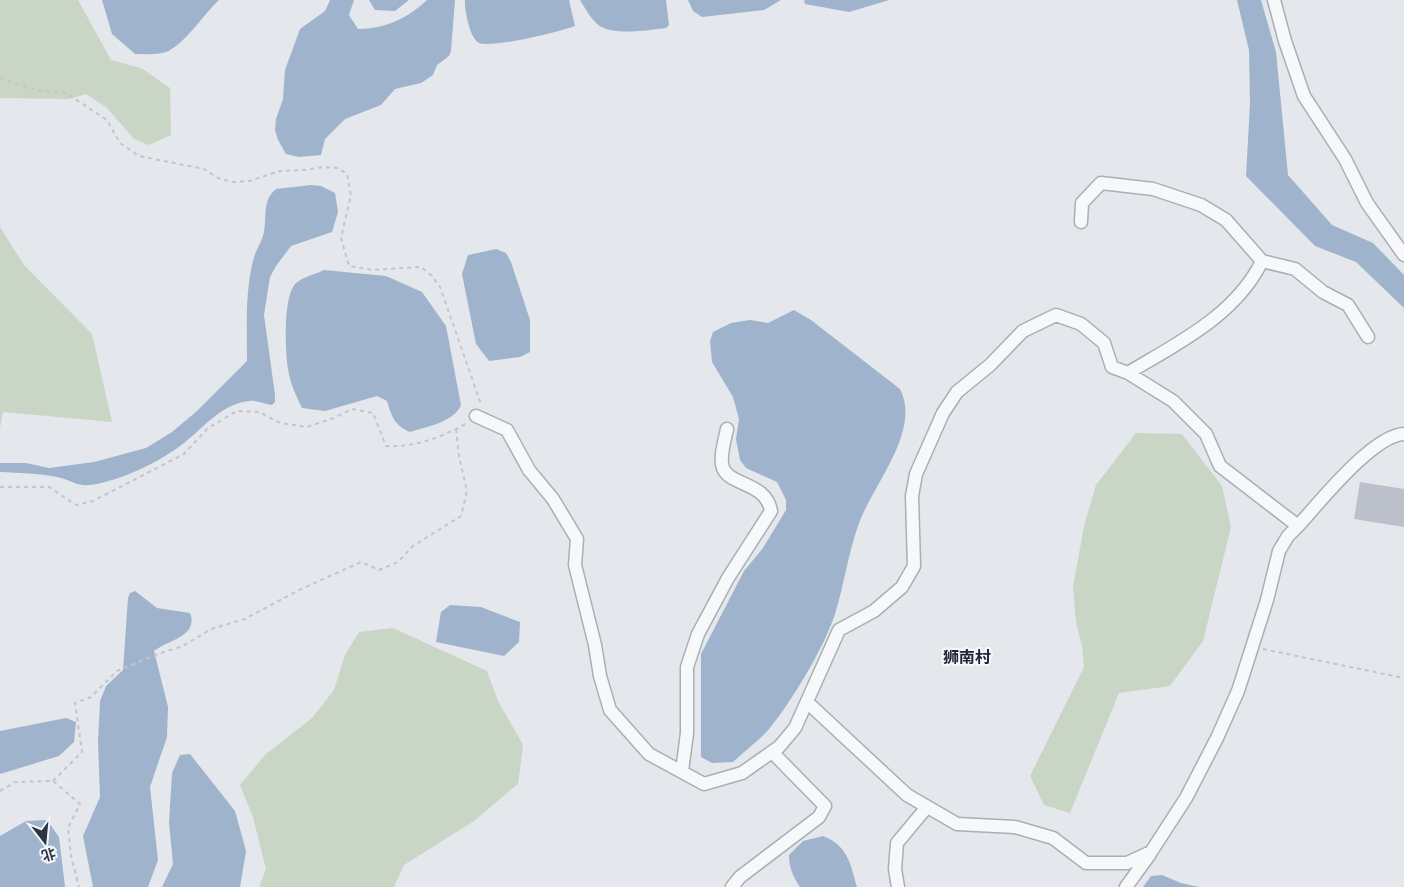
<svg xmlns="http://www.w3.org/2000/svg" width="1404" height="887" font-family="'Asap Condensed','Noto Sans SC',sans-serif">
<rect width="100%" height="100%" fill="#e4e7ec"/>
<path fill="#c9d6c5" d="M0,0H78L111,60L141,68L170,88L171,135L149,145L134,139L106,107L86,94L69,99L0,98Z
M0,227L24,265L92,334L112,422L3,412L0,428Z
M1136,433L1182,434L1222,486L1231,527L1203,641L1170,686L1119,693L1070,813L1044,805L1030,776L1084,667L1082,646L1076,622L1073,587L1084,526L1096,485Z
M393,628L487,671L498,701L523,745L518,784L474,821L404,865L394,887H259L266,869L253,817L240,785L266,754L312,718L334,690L345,655L359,632Z"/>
<path fill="#9fb4cc" d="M102,0H219C204,14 184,45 166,52C158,55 144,54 135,54L112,34Z
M330,0H354L349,15L358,29C385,29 408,18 427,0H455L451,51L449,56L437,65L433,75L421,83L395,89L381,105L345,119L325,139L321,155L299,157L286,154L278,140L275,130L276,119L283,99L285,70L300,29L325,11Z
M369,0H409L395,11L375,10Z
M465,0H569L575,26C559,32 493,48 479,43C470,39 464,9 465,0Z
M580,0H666L669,25L666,28C649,30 609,37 596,23C590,17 585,8 580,0Z
M688,0H781L764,10L702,17L693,11Z
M804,0H889L849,12L805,4Z
M1237,0H1261L1276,52L1288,175L1332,225L1373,243L1404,275V308L1356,262L1315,246L1246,176L1250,104L1249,50Z
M311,185L321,186L335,193L338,212L332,232L291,246L276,266L270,277L264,315L275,395V402L272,405C265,404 256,400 249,401C220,404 202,430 180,446C157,463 125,478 97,484C76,488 75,481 57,477C38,473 19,473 0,472V463H26L49,468L94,462L146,448L172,432L197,411L247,361C247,327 245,293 253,261C255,251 262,242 264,232C267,217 262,200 276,189Z
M496,249L506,253L511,262L530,320V352L520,357L489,361L476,344L462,274L468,255Z
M324,270L386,276L422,292L446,326L461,405C454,422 426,427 410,432C394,425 392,417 387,401L377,396L325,411L302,408C296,395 290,383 288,369C285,351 283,295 296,283C303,277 316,274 324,270Z
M794,310L811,320L900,389C922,431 871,487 858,526C848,554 844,585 835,614C824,648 792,701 769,729C759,741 744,751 733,762L712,763L701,757V654L744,571L763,548L786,510V500L777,482L746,468L740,460L736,439L739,419L733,397L712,362L710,341L713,332L731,323L750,320L768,323Z
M135,591L157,608L190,613C199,636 168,640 154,651L168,707L167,737L150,787L158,860L148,887H93L83,836L100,797L98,743L100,701L106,686L123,670L128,598L130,593Z
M450,605L481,607L520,622L519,642L504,656L436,642L441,612Z
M66,718L76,722L74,742L59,756L0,774V731Z
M190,754L235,811L246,851L240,887H162L173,864L169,823L172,773L180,755Z
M47,820L59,837L65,887H0V836L26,821Z
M823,836C848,846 850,863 857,887H800C793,877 789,867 789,855L803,841Z
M1162,875L1181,883L1199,887H1143L1151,876Z"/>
<path fill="#bbc0ca" d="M1360,482L1404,489V527L1354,519Z"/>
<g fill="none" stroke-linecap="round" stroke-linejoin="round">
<defs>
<path id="minor" d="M1274,0L1285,41L1304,96L1345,159L1367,203L1404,255
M1081,222L1082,203L1101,183L1153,189L1201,205L1226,220L1262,261L1295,269L1323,292L1348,305L1368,337
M1128,373C1178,343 1236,315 1262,261
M476,416L507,430L529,470L553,499L577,539L575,565L595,645L600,676L610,710L649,754L704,784L742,773L779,747L795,728L839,630L874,611L902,587L914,566L912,496L916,474L943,413L957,392L990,365L1023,331L1056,315L1081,324L1104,343L1112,367L1128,373L1173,401L1206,434L1220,466L1298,526C1319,503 1373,435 1404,434
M807,702L907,795L957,824L1015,827L1053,838L1086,863H1127L1151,852L1186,798L1217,738L1238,691L1267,600L1279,551L1288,536L1298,526
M682,771L687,733V667L698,634L728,578L771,511C766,482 730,486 723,468C719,458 725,439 727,429
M732,887L740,877L819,817L825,806L772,752
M898,887L895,869L897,843L927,807
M1126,887L1150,854"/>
</defs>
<use href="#minor" stroke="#a9aeb7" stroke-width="15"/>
<path stroke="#c2c5cb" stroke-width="2" stroke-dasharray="4 4" stroke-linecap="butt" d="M0,78L36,90L66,93L107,120L120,143L139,156L204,169L218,178L232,182L249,181L280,171L305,170L323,167L338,168L347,174L351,195L341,238L349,266L373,270L421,267L431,275L440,287L481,404
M0,487H49L76,505L93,501L184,454L208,428L237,411L259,412L280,423L307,427L334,418L352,409L373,413L386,446C413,448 443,437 467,423
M1263,649L1404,678
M53,781L82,752L75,703L91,697L117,671L158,654L183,646L211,629L245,619L299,590L361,562L379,570L398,562L413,546L461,516L467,491L459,456L456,429
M0,791L15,782L53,781L80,804L68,828L71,856L79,887"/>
<use href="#minor" stroke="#f7f8fa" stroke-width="12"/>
</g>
<g text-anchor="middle" stroke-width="4.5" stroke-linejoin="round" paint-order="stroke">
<g font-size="16" font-weight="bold" fill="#1d2536" stroke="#f4f6f9">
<text x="967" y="663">狮南村</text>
</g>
</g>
<g transform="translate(45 842) rotate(164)" stroke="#f4f6f9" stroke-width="4" paint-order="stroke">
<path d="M0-4L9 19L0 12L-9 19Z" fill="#2b3445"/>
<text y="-8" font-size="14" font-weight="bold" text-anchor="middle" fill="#2b3445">北</text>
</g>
</svg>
